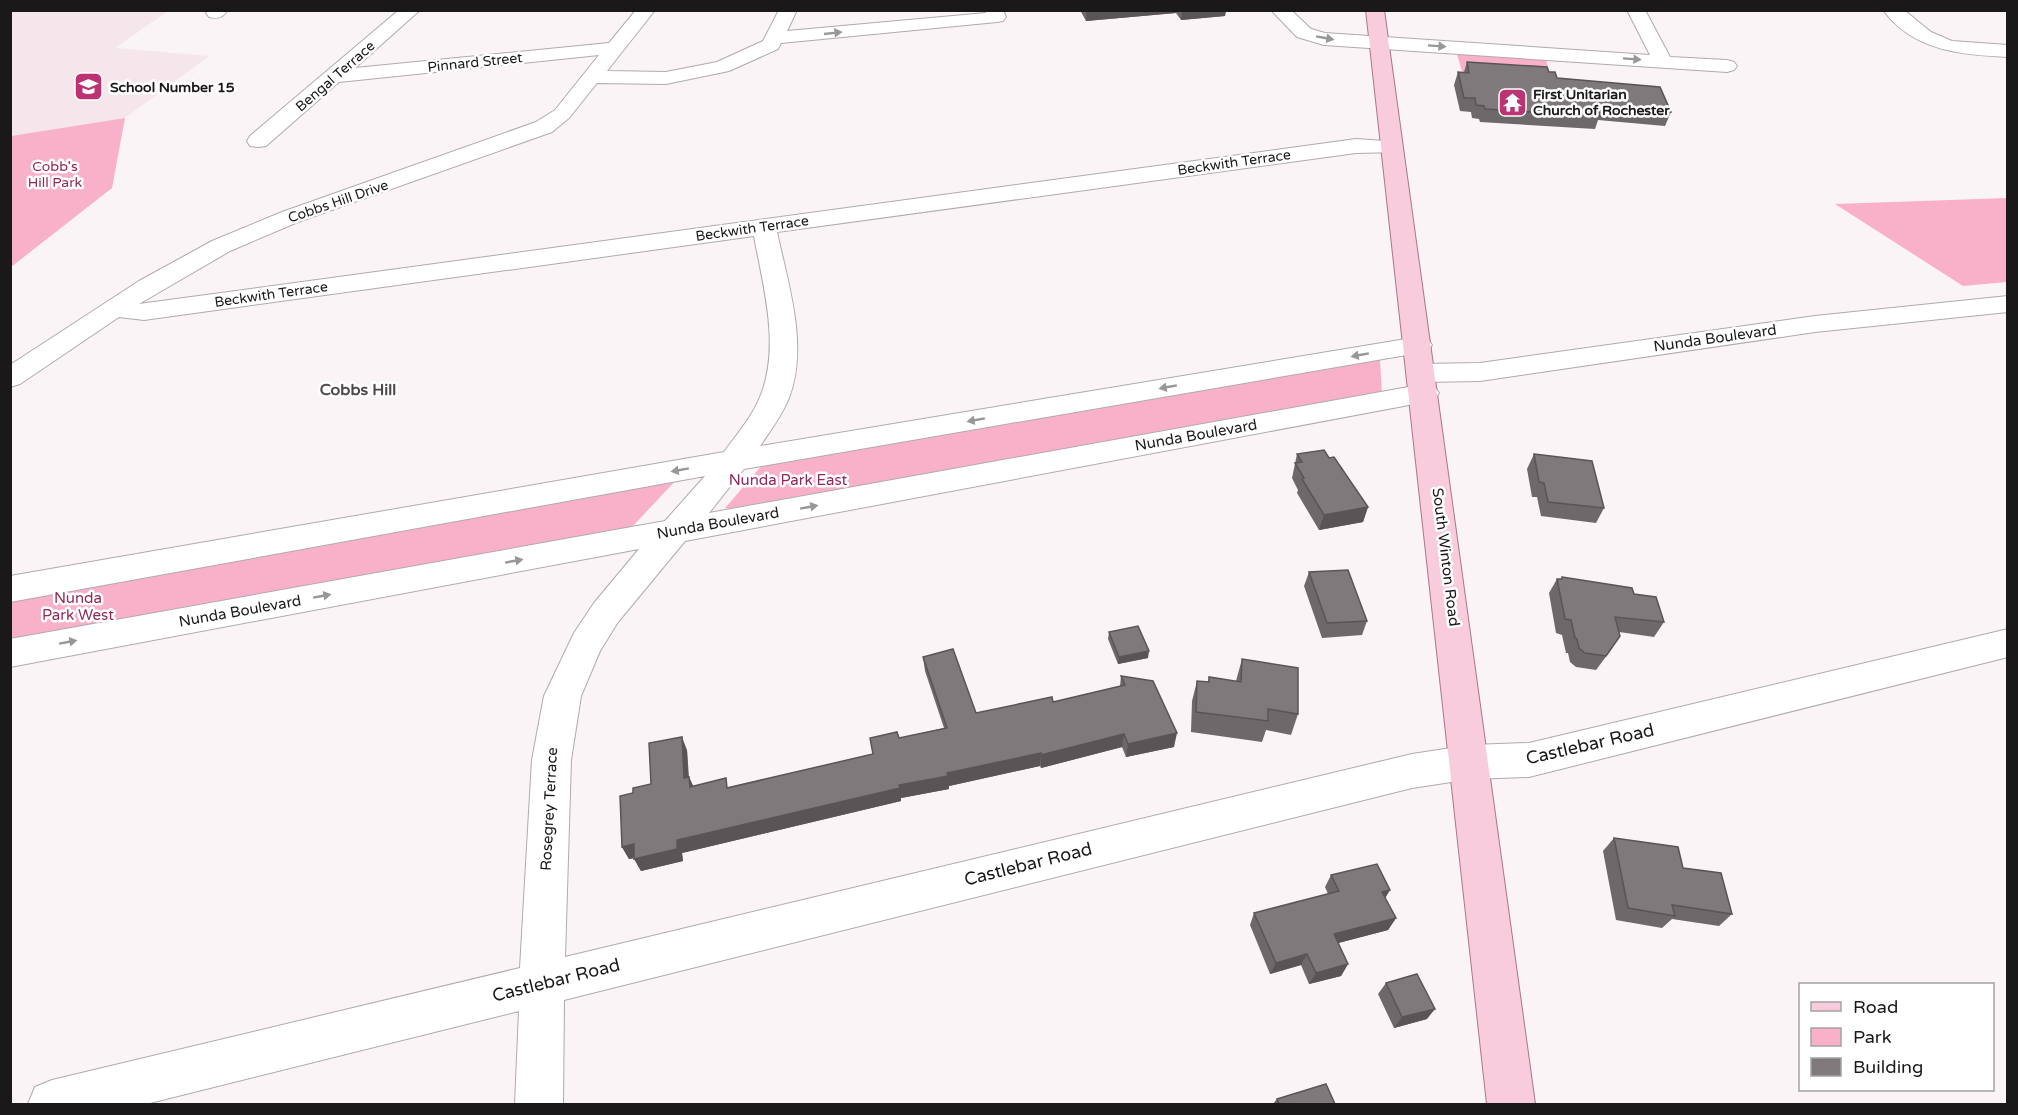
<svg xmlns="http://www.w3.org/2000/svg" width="2018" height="1115" font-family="'Varela Round',sans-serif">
<rect width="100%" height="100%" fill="#faf4f6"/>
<path fill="#f5e6eb" d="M11,11H168L115,48L209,56L125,118L11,136Z"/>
<path fill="#f9b1ca" d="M1457,54L1546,60L1552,81L1463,75Z
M125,118L112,188L11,267V136Z
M2007,198V282L1963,286L1835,204Z
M1380,360L1382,394L736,510L725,508L764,463Z
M678,478L631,528L11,640V596Z"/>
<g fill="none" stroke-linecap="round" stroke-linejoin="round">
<defs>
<path id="minor" d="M208,10H228C223,18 217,19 209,17L206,13Z
M399,10H420L355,68L609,43L636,10H655L607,71L666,72L717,62L763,41L779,10H797L787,31L986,13L985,10H1003L1006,17L1003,21L997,22L781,43L778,49L729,71L666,84L597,83L569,118L552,132L298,222L230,251L139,304L1356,139L1399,142L1402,147L1399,152L1356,153L777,232C788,284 809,346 789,398C782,415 771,430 760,446L1418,337L1428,339L1432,345L1428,351L1418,353L744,469L709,513L1425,384L1435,387L1439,393L1435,399L1425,402L685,541L618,622L600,651L581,696L571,760L565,957L1412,754L1471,745L1529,743L2008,629V657L1529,777L1471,779L1412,788L564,1000L563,1104H515L519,1011L146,1104H28L35,1087L52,1080L520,968L532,760L544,696L574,633L594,603L639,549L10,667V639L665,521L705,476L10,602V576L724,452C737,434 752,417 760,397C781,347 763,286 754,236L144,320L119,317L20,384L10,387V365L139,281L212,241L282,212L536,122L555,110L599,55L339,82L266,146L258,147L250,146L247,141L250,136Z
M1271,10H1291L1311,29L1325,33L1650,55L1627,10H1645L1670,57L1727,60L1734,62L1737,66L1734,70L1727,72L1324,45L1297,37Z
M1883,10H1904L1931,32L1952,41L2008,45V57C1962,55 1913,51 1883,10Z
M2008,296V312L1815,332L1480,381L1422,382L1412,379L1408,373L1412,367L1422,364L1480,363L1815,316Z"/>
<path id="major" d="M1366,10H1384L1535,1104H1487Z"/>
</defs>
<use href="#minor" stroke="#b0aaac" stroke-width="2"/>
<use href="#major" stroke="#a87788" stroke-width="2"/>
<use href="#minor" fill="#fff" fill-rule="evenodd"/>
<use href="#major" fill="#f8ccdc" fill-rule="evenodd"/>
</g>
<path fill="#6d686a" d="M1080,10H1226L1225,16L1181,20L1176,13L1086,21Z
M1467,62L1549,72L1557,78L1671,112L1665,126L1598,120L1595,129L1480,122L1479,119L1472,118L1471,112L1460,111L1454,85L1458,72H1464Z
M1297,454L1329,458L1368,507L1363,522L1319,530L1297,493L1298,490L1292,478Z
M1534,454L1604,508L1596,523L1541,516L1537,497H1532L1527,469Z
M1309,572L1367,621L1362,635L1322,638L1304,586Z
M1562,577L1634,594L1664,622L1654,637L1619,632L1611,650L1596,670L1576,667L1570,662L1568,653H1566L1562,635L1556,633L1549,593L1557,579H1561Z
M1109,632L1148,658L1118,664L1108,639Z
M923,657L976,713L1053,702L1120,686L1121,676L1174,747L1126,757L1122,747L1041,768L1040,766L949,786V789L901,798V801L682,853L683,861L641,871L634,858L629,859L622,847L633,793L651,784L687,750L689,777L693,786L729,787L873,754L899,738L944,728L925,671Z
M1242,659L1298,714L1291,735L1266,730L1262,742L1191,732L1192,701L1197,681L1208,682L1209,677L1236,681Z
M1614,838L1683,868L1732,914L1719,926L1672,919L1662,928L1616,920L1603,851Z
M1331,875L1385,898L1396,918L1388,930L1338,943L1348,964L1341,976L1309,984L1301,965L1270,974L1250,925L1254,913L1328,894L1325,887Z
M1386,983L1427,1019L1394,1028L1378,994Z
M1277,1099L1335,1104H1273Z"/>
<path fill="#595556" d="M1087,10H1177L1176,13L1086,21Z
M1182,10H1226L1225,16L1181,20Z
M1368,507L1363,522L1319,530L1324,515Z
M1149,651L1148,658L1118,664L1119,657Z
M1177,733L1174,747L1126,757L1128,744Z
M1124,734L1122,747L1041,768V755Z
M682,737L687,750L689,791L684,778Z
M1041,753L1040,766L949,786V789L901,798V801L682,853L683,861L641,871L634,859L677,840L947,773Z
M689,777L695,790L690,787Z
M634,844L641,857L629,859L622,847Z
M1390,890L1383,902L1382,892Z
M1396,918L1388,930L1327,946L1334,934Z
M1307,954L1301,965L1270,974L1276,963Z
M1348,964L1341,976L1309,984L1316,973Z
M1435,1009L1427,1019L1394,1028L1402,1017Z"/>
<path fill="#7f797b" stroke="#595556" stroke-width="1.5" d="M1467,62L1547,67L1549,72H1555L1557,78L1660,87L1671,112L1596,106L1600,116L1485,109L1484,106L1476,105L1475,98H1464L1458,72L1469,73Z
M1324,450L1329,458L1334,457L1368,507L1324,515L1302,479L1304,478L1295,463L1302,462L1297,454Z
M1534,454L1592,461L1604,508L1548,502L1544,483L1539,482Z
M1348,570L1367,621L1327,623L1309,572Z
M1562,577L1632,588L1634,594L1656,597L1664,622L1615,617L1620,636L1606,656L1585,653L1579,648L1577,639L1575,638L1571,620L1565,619L1557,579H1562Z
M1138,626L1149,651L1119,657L1109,632Z
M953,649L976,713L1052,697L1053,702L1125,685L1121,676L1153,681L1177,733L1128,744L1124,734L1041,755V753L947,773L948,776L899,785L900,788L677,840V849L634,859V844L622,847L620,796L633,793V788L651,784L649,743L682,737L684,778L689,777L690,787L726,778L727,788L873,754L870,738L897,732L899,738L947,728L923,657Z
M1242,659L1298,668V714L1268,709V721L1196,712L1197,681L1209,682V677L1241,682Z
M1614,838L1678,847L1683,868L1721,873L1732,914L1672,905L1675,916L1628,908Z
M1377,864L1390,890L1382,892L1396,918L1334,934L1348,964L1316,973L1307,954L1276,963L1254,913L1339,891L1331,875Z
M1417,974L1435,1009L1402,1017L1386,983Z
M1326,1084L1335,1104H1279L1277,1099Z"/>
<defs><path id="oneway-solid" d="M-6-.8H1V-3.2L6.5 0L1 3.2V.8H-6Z" transform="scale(1.5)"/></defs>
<g fill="#989798">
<use href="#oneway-solid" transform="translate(833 33) rotate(-6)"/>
<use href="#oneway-solid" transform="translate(1325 38) rotate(10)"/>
<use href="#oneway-solid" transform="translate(1437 46) rotate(4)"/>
<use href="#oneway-solid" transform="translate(1632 59) rotate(4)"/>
<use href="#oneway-solid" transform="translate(1360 355) rotate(170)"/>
<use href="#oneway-solid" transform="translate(1168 387) rotate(170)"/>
<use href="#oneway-solid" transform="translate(976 420) rotate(170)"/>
<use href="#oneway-solid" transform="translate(680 470) rotate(170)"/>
<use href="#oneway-solid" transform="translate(809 507) rotate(-10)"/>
<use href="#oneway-solid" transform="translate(514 561) rotate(-10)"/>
<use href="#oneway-solid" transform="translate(322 596) rotate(-10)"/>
<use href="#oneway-solid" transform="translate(68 642) rotate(-10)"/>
</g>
<defs>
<symbol id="school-square" viewBox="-11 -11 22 22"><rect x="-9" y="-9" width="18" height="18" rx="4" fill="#bb3372" stroke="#fff"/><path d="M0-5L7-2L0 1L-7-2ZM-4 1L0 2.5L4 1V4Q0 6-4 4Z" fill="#fff"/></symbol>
<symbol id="temple-square" viewBox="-11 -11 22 22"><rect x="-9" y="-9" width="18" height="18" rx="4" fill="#bb3372" stroke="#fff"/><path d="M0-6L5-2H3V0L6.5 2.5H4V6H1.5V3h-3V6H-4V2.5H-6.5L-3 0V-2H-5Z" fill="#fff"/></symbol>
</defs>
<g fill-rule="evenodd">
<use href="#school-square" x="72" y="70" width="33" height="33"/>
<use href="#temple-square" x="1496" y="86" width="33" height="33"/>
</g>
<g text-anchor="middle" stroke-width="5" stroke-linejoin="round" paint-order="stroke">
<g font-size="14" fill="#1b1819" stroke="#fff">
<text transform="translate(475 62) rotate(-6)" y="5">Pinnard Street</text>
<text transform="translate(335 76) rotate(-41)" y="5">Bengal Terrace</text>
<text transform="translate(1234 162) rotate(-8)" y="5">Beckwith Terrace</text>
<text transform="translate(338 201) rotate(-19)" y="5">Cobbs Hill Drive</text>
<text transform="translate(752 228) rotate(-8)" y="5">Beckwith Terrace</text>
<text transform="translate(271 294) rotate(-8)" y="5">Beckwith Terrace</text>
</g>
<g font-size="14" font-weight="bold" fill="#1b1819" stroke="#fff" text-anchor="start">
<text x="110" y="92">School Number 15</text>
<text x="1533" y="99">First Unitarian<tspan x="1533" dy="16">Church of Rochester</tspan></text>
</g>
<g font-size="14" fill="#8f2957" stroke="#fff">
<text x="55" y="171">Cobb's<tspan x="55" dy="16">Hill Park</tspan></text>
</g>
<g font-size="15" fill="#1b1819" stroke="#fff">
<text transform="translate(1715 338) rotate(-8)" y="5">Nunda Boulevard</text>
<text transform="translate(1196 435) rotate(-10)" y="5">Nunda Boulevard</text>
<text transform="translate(718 523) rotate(-10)" y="5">Nunda Boulevard</text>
<text transform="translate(1446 557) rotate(83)" y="5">South Winton Road</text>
<text transform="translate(240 611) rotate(-10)" y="5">Nunda Boulevard</text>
<text transform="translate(549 809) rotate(-87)" y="5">Rosegrey Terrace</text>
</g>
<g font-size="15" fill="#8f2957" stroke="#fff">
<text x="788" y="485">Nunda Park East</text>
<text x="78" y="603">Nunda<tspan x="78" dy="17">Park West</tspan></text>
</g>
<g font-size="16" font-weight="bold" fill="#4e494b" stroke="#fff">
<text x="358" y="395">Cobbs Hill</text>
</g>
<g font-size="18" fill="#1b1819" stroke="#fff">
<text transform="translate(1590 744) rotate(-13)" y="6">Castlebar Road</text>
<text transform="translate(1028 864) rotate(-14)" y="6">Castlebar Road</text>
<text transform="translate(556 980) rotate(-14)" y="6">Castlebar Road</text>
</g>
</g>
<rect width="2018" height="1115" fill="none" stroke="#1b1819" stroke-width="24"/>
<rect x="1799" y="983" width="195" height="108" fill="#ffffff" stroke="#a4a3a3" stroke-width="1.5"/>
<rect x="1811" y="1002" width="30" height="9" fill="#f8ccdc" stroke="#a4a3a3" stroke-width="1.5"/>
<text x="1853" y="1013" font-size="18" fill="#1b1819">Road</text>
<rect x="1811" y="1028" width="30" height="18" fill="#f9b1ca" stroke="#a4a3a3" stroke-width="1.5"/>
<text x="1853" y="1043" font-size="18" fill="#1b1819">Park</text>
<rect x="1811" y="1058" width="30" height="18" fill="#7f797b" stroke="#a4a3a3" stroke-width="1.5"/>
<text x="1853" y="1073" font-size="18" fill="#1b1819">Building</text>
</svg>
